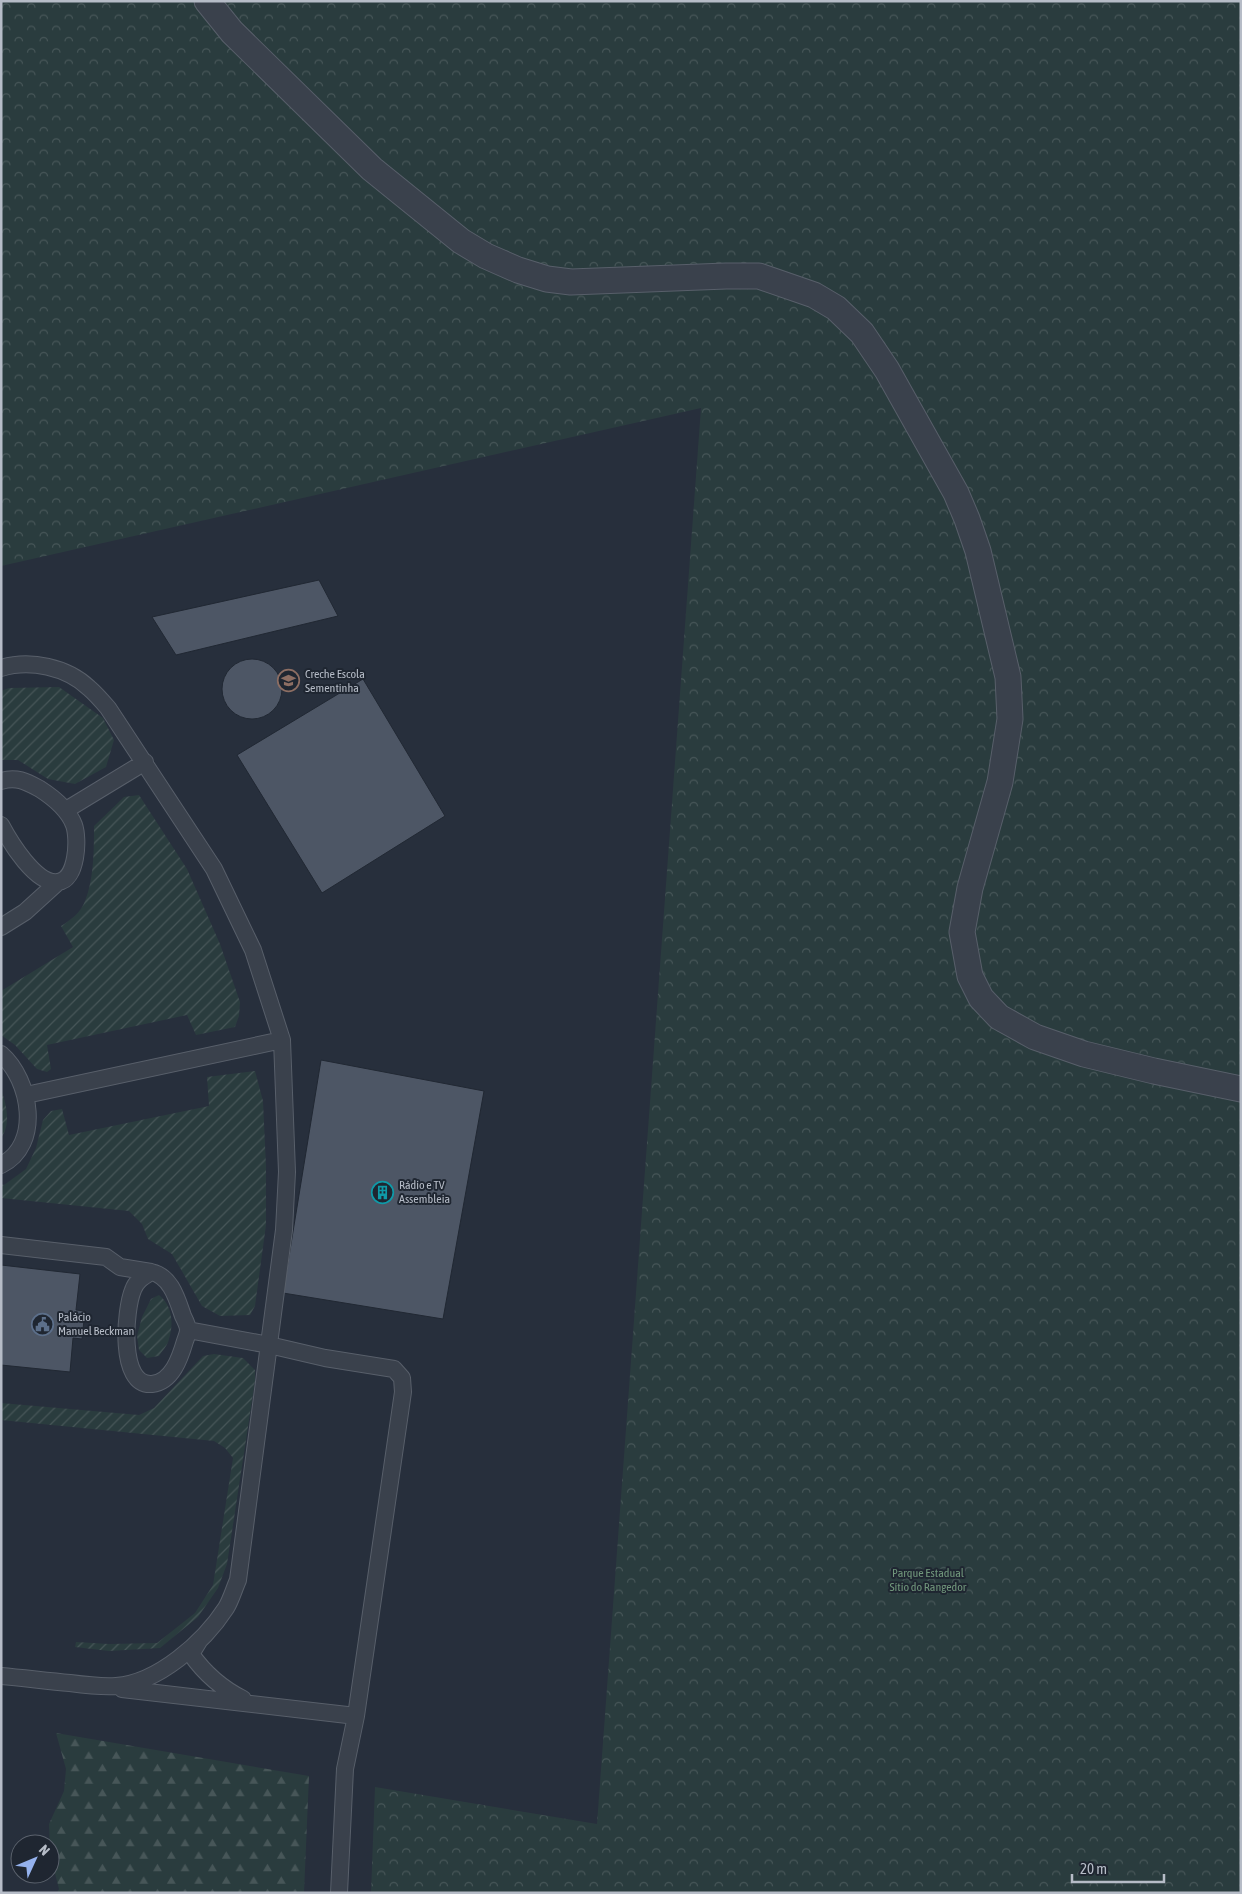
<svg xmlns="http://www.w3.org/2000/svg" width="1242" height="1894" font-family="'Asap Condensed',sans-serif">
<defs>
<pattern id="forest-firs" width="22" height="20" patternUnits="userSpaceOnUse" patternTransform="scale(1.25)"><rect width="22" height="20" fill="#2a3c3e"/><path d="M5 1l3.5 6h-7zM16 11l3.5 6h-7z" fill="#475658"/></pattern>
<pattern id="park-crowns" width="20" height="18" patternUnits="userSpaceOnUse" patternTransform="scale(1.25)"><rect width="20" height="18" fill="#2a3c3e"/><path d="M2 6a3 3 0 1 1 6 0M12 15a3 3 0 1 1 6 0" fill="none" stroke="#475658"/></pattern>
<pattern id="garden-furrows" width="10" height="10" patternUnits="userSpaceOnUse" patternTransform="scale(1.25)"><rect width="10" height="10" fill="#2a3c3e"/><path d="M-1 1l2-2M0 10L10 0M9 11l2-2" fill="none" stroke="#475658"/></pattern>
</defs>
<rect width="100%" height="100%" fill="#272f3c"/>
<path fill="url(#forest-firs)" d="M56,1733L309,1776L304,1893H57L59,1889L50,1854L49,1824L64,1791L66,1769Z"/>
<path fill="url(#park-crowns)" d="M1,1H1241V1893H371L375,1787L597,1824L701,408L1,566Z"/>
<path fill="url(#garden-furrows)" d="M59,687L103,718L114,740L106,767L75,784L48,779L18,760H1V691L9,688Z
M139,795L187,869L220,944L240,1002L239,1016L235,1027L196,1035L187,1015L47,1045L51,1069L47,1072L37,1069L15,1045L1,1035V991L73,947L61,926C71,920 81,912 85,901C94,879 94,849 94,826L124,797Z
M255,1071L263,1101L266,1166V1225L255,1306L250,1315L220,1316L202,1306L172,1254L148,1239L142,1224L129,1211L1,1198V1184L4,1185L26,1169L36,1148L43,1120L51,1111L62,1109L69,1135L209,1106L207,1077Z
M1,1090C7,1105 11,1125 1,1138Z
M159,1295C172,1305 174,1323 169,1339C168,1345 162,1351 159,1356L147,1358L139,1350L137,1336L142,1317L151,1299Z
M214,1354L243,1358L255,1370V1381L227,1564L218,1588L198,1617L160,1648L109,1651L75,1647L76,1642L109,1644L157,1643L195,1613L213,1585L233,1458L225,1448L214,1441L1,1420V1403L139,1415L154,1408L203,1356Z"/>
<path fill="#4d5665" stroke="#212833" d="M319,580L338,616L176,655L152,617Z
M222 689a30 30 0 1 1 60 0a30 30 0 1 1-60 0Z
M363,679L445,816L322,893L237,755Z
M321,1060L484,1091L443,1319L283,1293Z
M1,1265L80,1274L76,1310L85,1311L82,1339L73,1338L70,1372L1,1365Z"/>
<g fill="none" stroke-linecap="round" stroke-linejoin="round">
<defs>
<path id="service" d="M1,668C30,659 67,667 89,688C96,694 102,701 108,708L214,869L253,950L282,1040L287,1172L284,1230L238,1580C234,1589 231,1600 226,1608C204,1642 158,1683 116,1686C101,1687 85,1685 70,1683C47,1681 24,1678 1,1676
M1,781C17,776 27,782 40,789C54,798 68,809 74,825C79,839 77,880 58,882C36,885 10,842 1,825
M66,810L145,762
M1,927L25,912L58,882
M1,1054C31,1080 42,1145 1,1165
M26,1095L282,1040
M1,1245L106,1257L120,1267L151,1272
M151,1272C171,1276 177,1299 183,1316C185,1320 188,1326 188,1330C188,1334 186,1338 185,1341C180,1358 172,1382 152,1384C118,1387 125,1309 133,1290C136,1281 143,1277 151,1272Z
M188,1330L269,1345L325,1358L394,1369L402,1378L403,1392L356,1716L345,1769L339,1893
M199,1641L191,1654C205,1674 221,1688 243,1699
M122,1689L356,1716"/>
<path id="pedestrian" d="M207,1L232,32L372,169L461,241L486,256L518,270L547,279L571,282L726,276H759L814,295L836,308L862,333L887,370L956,493L967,519L978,551L1008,677L1010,719L1000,782L970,888L962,932L970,976L981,998L999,1017L1035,1037L1084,1054L1154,1071L1241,1089"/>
</defs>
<use href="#service" stroke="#585f6a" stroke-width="18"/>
<use href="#pedestrian" stroke="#585f6a" stroke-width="27"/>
<use href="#service" stroke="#3a414c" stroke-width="16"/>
<use href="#pedestrian" stroke="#3a414c" stroke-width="25"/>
</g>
<defs>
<symbol id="school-ring" viewBox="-11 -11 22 22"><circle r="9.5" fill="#1f2631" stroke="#8d6e63" stroke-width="1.5"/><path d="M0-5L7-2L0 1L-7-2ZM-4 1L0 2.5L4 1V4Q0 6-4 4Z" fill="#8d6e63"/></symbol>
<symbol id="building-ring" viewBox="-11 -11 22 22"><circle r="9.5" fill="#1f2631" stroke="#0f9aa8" stroke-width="1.5"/><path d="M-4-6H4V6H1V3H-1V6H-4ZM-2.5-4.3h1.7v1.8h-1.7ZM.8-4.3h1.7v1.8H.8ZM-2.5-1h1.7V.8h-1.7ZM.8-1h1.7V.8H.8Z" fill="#0f9aa8"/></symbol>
<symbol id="civic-ring" viewBox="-11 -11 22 22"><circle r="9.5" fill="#1f2631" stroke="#5c6f8a" stroke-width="1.5"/><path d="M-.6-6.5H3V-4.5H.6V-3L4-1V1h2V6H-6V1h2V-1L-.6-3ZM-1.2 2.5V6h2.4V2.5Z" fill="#5c6f8a"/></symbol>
</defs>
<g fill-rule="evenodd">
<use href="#school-ring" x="276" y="668" width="25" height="25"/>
<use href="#building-ring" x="370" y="1180" width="25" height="25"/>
<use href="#civic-ring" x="30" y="1312" width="25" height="25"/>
</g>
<g text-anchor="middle" stroke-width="4" stroke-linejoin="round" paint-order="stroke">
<g font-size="12" fill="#b6bcc7" stroke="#1f2631" text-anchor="start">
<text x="305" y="678">Creche Escola<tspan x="305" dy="14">Sementinha</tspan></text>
<text x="399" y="1189">Rádio e TV<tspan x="399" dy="14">Assembleia</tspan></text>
<text x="58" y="1321">Palácio<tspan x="58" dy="14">Manuel Beckman</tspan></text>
</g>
<g font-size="12" fill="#70967b" stroke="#1f2631">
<text x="928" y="1577">Parque Estadual<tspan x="928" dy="14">Sítio do Rangedor</tspan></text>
</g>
</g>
<rect width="1242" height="1894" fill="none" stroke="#b6bcc7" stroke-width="5"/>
<g transform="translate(35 1859) rotate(46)"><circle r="24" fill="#1f2631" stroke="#5b626d"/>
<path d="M0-4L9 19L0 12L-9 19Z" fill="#95b2ee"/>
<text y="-8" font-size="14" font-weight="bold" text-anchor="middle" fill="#b6bcc7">N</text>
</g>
<path d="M1072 1874v8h92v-8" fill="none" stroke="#b6bcc7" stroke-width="2.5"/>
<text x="1080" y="1874" font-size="15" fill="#b6bcc7" stroke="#1f2631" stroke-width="4" paint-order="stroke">20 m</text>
</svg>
